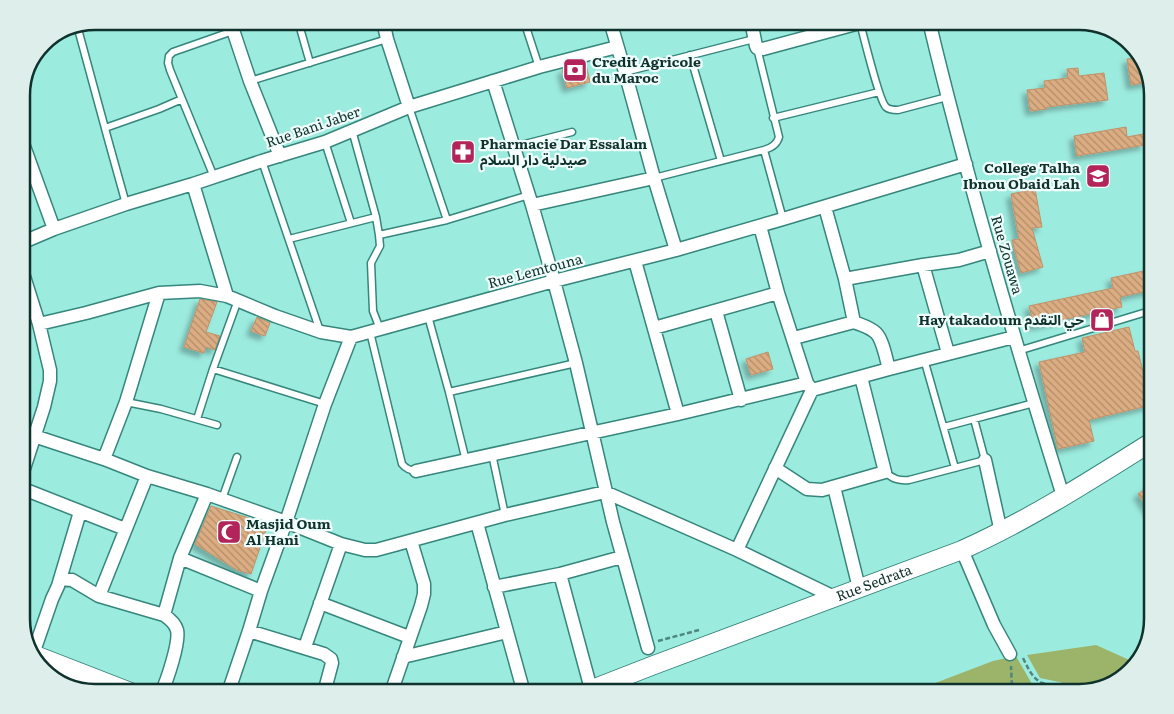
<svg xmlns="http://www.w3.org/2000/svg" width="1174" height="714" font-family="Literata,'Noto Sans Arabic',serif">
<defs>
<pattern id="building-back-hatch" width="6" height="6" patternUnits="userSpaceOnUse" patternTransform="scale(1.25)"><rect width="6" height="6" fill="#dcad82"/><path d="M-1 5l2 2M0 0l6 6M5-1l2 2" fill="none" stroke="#b18d6b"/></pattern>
<filter id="shadow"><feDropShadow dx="-4.5" dy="4.5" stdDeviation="2.5" flood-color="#0004"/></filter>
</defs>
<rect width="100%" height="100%" fill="#9cebdf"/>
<path fill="#9cb46a" d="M1096,645L1136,663L1115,683L1092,689L1040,678L1027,655Z
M1016,656L1032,684L1041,689L1063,693H909L993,661Z"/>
<path fill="url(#building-back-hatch)" stroke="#c09268" filter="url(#shadow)" d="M1141,57L1150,82L1131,85L1127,59Z
M586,64L590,82L567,88L562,70Z
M1078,68L1079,76L1104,73L1108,100L1047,107V109L1030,111L1027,90L1045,88L1044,81L1068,78L1067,69Z
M1126,127L1127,137L1143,134L1145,145L1077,156L1074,136Z
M1035,189L1042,227L1032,228L1043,267L1021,273L1012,240L1019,239L1011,194Z
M1153,269V290L1120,297L1122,307L1034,326L1029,306L1113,288L1111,278Z
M200,299L217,302L206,332L220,336L215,350L206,347L204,353L184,347Z
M257,317L270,323L265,336L251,331Z
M1129,327L1135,351H1138L1151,405L1089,420L1094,441L1058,449L1039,362L1085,352L1082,338Z
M768,352L773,369L751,375L746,359Z
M1153,484V517L1138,494Z
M211,506L268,524L251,574L237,570L195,544Z"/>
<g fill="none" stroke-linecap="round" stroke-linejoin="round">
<defs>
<path id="lane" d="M298,21L310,63
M524,21L539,67
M819,21L822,33
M860,23C864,37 879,101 886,107C889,110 894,110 898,110L947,97
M78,29L109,143L126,204
M690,55L721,161
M625,72L754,39
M250,81L387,39
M25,83L26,87
M409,107L447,220
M773,118L879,92
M105,128L159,109L182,99
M352,130L376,217L379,235L380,246L371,263L373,311L380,329
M325,142L351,223
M513,147L572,132
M764,150L783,219
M262,161L320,331
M214,177L170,70L168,63L169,56L173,52L233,31
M654,178L764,150C771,148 777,145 779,137L757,48
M379,235L447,220L529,195
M289,239L376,217
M428,316L449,392L466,461
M370,332L402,464C406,469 410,470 416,471
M1018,351L1153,310
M924,359L955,468
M213,369L325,404
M449,392L576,363
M126,402L161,409L217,425
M197,419L213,369L238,300
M944,427L974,419
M492,454L505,515
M885,472C893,479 899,481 909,480L985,460L974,419L1034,403
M222,499L237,457"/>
<path id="street" d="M230,21L250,81L280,156
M383,21L387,39L409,107
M610,21L625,72L654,178L676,250
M751,21L756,46L757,48L763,49L867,21
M929,21C967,181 1014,339 1063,496
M493,81L532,205L554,281L576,363L613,522L648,648
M21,138L54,229
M193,184L227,296
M532,205L654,178
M825,207L845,279L854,322C861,325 870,327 876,333C883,340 886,359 889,369
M760,226L778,293L807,383L812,390
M21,243L54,229L126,204L193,184L262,161L325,142L409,107L539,67L617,47
M635,261L678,414
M923,265L948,353
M21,267L39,324L50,370V381L44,407L21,478
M845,279L923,265L959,260L990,251
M716,311L741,400
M21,314L35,311
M39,324L86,313L159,293L200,291L227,296L275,316L321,332L351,337L554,281L676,250L783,219L966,164
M654,328L778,293
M794,338L854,322
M34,436L104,459L147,476L207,494L286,522L341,544L365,550H376L391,546L505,515L605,492L737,550L834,597
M104,459L126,402L159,293
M985,460L1001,532
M775,468L807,489L822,490L885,472L861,377
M416,471L678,414L807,383
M834,487L859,588
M21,488L125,529
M477,523L524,693
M737,550L812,390L889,369L1014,337
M962,550L994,625L1010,654
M180,558L261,591
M560,574L591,689
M60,579L72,580L99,596L164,615C170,619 175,623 177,630C180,642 167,681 161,693
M494,587L560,574L622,557
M99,596L147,476
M320,603L409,637
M164,615L180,558L207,494
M249,631L324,654L331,659L332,663L324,693
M305,647L341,544
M33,654L52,599L58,586L80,512
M403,657L507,632
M228,693L249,631L261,591L286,522L325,404L351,337
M391,693L421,606L424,594V584L411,541"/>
<g id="secondary">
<path d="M30,653L133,693"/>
<path id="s1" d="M582,693L654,665L962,550C1029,520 1091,480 1153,441"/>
</g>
</defs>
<use href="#lane" stroke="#36867c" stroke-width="9"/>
<use href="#street" stroke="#36867c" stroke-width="15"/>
<use href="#secondary" stroke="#36867c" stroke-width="20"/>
<path stroke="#4f867e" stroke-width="2.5" stroke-dasharray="5 2.5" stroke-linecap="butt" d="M658,641L699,630
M1023,658C1028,668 1032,678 1042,683L1084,691
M990,693L1002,692
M1001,693L1012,688L1011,666"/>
<use href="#lane" stroke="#fff" stroke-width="6"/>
<use href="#street" stroke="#fff" stroke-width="12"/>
<use href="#secondary" stroke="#fff" stroke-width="18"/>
</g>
<defs>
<symbol id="bank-square" viewBox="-11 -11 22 22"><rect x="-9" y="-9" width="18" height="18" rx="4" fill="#b2245a" stroke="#effefc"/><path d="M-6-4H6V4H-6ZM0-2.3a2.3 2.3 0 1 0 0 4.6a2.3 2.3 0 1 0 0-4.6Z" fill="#fff"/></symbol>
<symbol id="pharmacy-square" viewBox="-11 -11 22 22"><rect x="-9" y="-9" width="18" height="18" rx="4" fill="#b2245a" stroke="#effefc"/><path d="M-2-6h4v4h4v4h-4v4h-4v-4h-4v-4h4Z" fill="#fff"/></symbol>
<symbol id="school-square" viewBox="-11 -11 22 22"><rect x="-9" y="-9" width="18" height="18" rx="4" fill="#b2245a" stroke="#effefc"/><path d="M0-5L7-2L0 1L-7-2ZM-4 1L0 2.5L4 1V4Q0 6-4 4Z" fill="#fff"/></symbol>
<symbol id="shop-square" viewBox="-11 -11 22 22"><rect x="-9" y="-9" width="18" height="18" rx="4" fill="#b2245a" stroke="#effefc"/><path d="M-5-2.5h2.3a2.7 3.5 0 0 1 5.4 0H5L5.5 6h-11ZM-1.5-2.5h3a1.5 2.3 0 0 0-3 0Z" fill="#fff"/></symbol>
<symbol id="mosque-square" viewBox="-11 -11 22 22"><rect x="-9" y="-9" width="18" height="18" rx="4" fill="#b2245a" stroke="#effefc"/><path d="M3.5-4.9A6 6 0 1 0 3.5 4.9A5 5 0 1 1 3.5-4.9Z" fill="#fff"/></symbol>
</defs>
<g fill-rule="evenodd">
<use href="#bank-square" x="561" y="56" width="28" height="28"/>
<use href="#pharmacy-square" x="449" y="138" width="28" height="28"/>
<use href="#school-square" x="1084" y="162" width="28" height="28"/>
<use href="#shop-square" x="1088" y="306" width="28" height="28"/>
<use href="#mosque-square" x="215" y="518" width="28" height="28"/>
</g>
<g text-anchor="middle" stroke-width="4.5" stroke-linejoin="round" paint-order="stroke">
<g font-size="14" font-weight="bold" fill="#10322d" stroke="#effefc" text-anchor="start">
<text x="592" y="67">Credit Agricole<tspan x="592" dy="16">du Maroc</tspan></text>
<text x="480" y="149">Pharmacie Dar Essalam<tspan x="480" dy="16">صيدلية دار السلام</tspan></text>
<text x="1080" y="173" text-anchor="end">College Talha<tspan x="1080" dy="16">Ibnou Obaid Lah</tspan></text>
<text x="1084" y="325" text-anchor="end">Hay takadoum حي التقدم</text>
<text x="246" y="529">Masjid Oum<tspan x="246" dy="16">Al Hani</tspan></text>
</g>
<g font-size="14" fill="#10322d" stroke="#effefc">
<text transform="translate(313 127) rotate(-19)" y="5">Rue Bani Jaber</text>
<text transform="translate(1007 255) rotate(74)" y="5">Rue Zouawa</text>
<text transform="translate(535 271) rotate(-15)" y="5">Rue Lemtouna</text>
<text dy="5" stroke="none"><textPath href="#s1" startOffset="312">Rue Sedrata</textPath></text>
</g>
</g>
<path d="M0 0H1174V714H0ZM95 30H1079A65 65 0 0 1 1144 95V619A65 65 0 0 1 1079 684H95A65 65 0 0 1 30 619V95A65 65 0 0 1 95 30Z" fill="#ddeeeb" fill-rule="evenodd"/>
<path fill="none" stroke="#10322d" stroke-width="2.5" d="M95 30H1079A65 65 0 0 1 1144 95V619A65 65 0 0 1 1079 684H95A65 65 0 0 1 30 619V95A65 65 0 0 1 95 30Z"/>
</svg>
